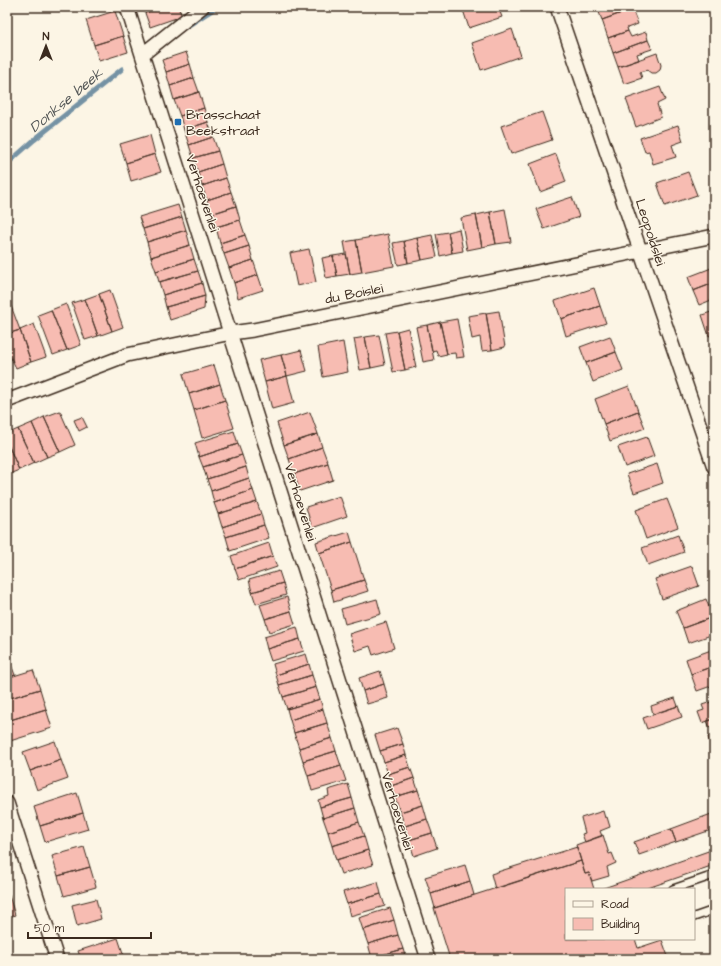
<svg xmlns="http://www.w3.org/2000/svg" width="721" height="966" font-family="'Architects Daughter',sans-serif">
<rect width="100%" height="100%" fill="#fcf5e5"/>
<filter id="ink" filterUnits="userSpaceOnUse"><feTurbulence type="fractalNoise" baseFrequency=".025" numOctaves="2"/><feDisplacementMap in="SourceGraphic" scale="8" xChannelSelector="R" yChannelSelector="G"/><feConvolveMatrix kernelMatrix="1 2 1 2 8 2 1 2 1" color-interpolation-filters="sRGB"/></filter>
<g filter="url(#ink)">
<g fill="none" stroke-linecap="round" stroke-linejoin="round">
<path stroke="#7592a4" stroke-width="5" d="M186,27L217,7
M7,164L34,140L122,69"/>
</g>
<path fill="#f7bcb2" stroke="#3b2a1e" d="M143,7H162L145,13Z
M162,7H178L182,16L150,27L145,13Z
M462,7H498L502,17L469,28Z
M597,7H620L622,13L602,20Z
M632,9L638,24L627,28L628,31L608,38L602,20Z
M115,11L123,36L94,45L86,20Z
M512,29L521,56L481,70L472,43Z
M628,31L631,37L646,32L648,40L613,53L608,38Z
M123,36L128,52L99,61L94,45Z
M648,40L652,49L637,54L639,60L618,67L613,53Z
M186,52L190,64L166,72L162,60Z
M657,53L661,65L660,70L656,73H651L647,70L640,72L642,78L624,84L618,67Z
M190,64L194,78L170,86L166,72Z
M194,78L199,92L174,100L170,86Z
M660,87L665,100L657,104L661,117L636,127L626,99Z
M199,92L204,108L180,116L174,100Z
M204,108L208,122L184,130L180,116Z
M542,112L552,140L511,154L501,126Z
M208,122L213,137L189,145L184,130Z
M678,125L683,141L672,145L676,157L653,164L649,151L645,152L640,138Z
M150,135L155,154L126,163L120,144Z
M213,137L218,151L193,158L189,145Z
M218,151L222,164L198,172L193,158Z
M155,154L161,172L131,181L126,163Z
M556,154L566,182L540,192L530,164Z
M222,164L226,178L202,186L198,172Z
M688,172L697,195L665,206L657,183Z
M226,178L231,192L207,200L202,186Z
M231,192L236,206L211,214L207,200Z
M572,197L579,217L544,229L536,209Z
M178,205L182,217L143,229L139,217Z
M236,206L240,220L216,227L211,214Z
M505,209L511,242L496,244L490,212Z
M490,212L496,244L482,247L476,215Z
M476,215L482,247L467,250L461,218Z
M182,217L186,230L147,242L143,229Z
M240,220L245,235L220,243L216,227Z
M459,229L463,251L452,253L448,232Z
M186,230L190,245L151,257L147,242Z
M448,232L452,253L440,256L436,234Z
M388,234L394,266L362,272L356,240Z
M245,235L249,246L224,254L220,243Z
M432,235L437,257L422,260L417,238Z
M417,238L422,260L408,263L404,241Z
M356,240L362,272L350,274L344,242Z
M404,241L408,263L398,265L393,243Z
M190,245L194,259L156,271L151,257Z
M249,246L253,260L229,268L224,254Z
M309,249L316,282L297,286L290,253Z
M346,254L350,274L337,276L333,256Z
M333,256L337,276L326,278L322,258Z
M194,259L198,271L159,282L156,271Z
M253,260L258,275L234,283L229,268Z
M714,267V283L693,291L688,277Z
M198,271L202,283L163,295L159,282Z
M258,275L263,290L238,298L234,283Z
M202,283L205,296L166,307L163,295Z
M714,283V299L699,305L693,291Z
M594,288L600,306L561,319L555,301Z
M110,290L123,327L112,331L99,294Z
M99,294L112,331L98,336L85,299Z
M205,296L204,309L170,320L166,307Z
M7,298H8L20,330L7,334Z
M85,299L98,336L85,340L72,303Z
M66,304L81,345L67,350L51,310Z
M600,306L606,323L566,336L561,319Z
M51,310L67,350L53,355L38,315Z
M499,311L505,347L492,350L486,313Z
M714,311V334L709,336L702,315Z
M486,313L492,350L482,351L480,337L472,339L468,316Z
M457,319L464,357L456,358L455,353L447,354L440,322Z
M440,322L447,354L438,356L436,350L432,351L427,325Z
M34,324L46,357L31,362L20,330Z
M427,325L434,360L423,362L416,327Z
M408,328L416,367L405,370L397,331Z
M20,330L31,362L16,368L7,350V334Z
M397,331L405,370L393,372L385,333Z
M379,335L385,365L371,368L365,337Z
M610,336L616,352L586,363L580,347Z
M365,337L371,368L360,370L354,339Z
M343,342L348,372L323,377L318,347Z
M301,350L307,371L287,376L281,355Z
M616,352L623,370L593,382L586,363Z
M281,355L287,376L265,382L259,360Z
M214,365L220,384L189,394L183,374Z
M287,376L294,403L272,409L265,382Z
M220,384L225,400L194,410L189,394Z
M629,386L638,411L604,424L595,399Z
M225,400L234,428L202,438L194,410Z
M60,411L75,445L60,452L44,417Z
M638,411L645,428L610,441L604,424Z
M310,412L318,434L284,445L277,423Z
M44,417L60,452L47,457L32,423Z
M82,417L87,427L79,431L74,420Z
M32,423L47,457L34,463L18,429Z
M18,429L34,463L19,470L7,442V434Z
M234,431L238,444L199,457L195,443Z
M318,434L322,447L289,459L284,445Z
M647,437L654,456L625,467L618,447Z
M7,442L19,470L7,475Z
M238,444L242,455L203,467L199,457Z
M322,447L328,463L294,474L289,459Z
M242,455L246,467L207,479L203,467Z
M328,463L333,480L300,491L294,474Z
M657,464L663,483L634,493L627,474Z
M246,467L249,478L211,491L207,479Z
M249,478L253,490L214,503L211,491Z
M253,490L257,502L218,514L214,503Z
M340,496L347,516L312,528L306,507Z
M667,499L678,527L646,539L636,510Z
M257,502L261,514L222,527L218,514Z
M261,514L264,525L226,537L222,527Z
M264,525L269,538L230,551L226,537Z
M349,532L352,542L319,553L316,542Z
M678,535L684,552L648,565L642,548Z
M352,542L364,580L331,590L319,553Z
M269,543L273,556L235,569L231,556Z
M273,556L277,567L239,580L235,569Z
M692,566L699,586L662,599L655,579Z
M279,571L283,583L252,592L249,580Z
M364,580L368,591L334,602L331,590Z
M283,583L286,595L256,604L252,592Z
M287,597L291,611L265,619L260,605Z
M377,599L381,614L345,624L341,609Z
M706,599L713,617L683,628L676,611Z
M291,611L295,624L269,632L265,619Z
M713,617L714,634L688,643L683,628Z
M386,622L394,648L373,655L370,646L355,651L349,634Z
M297,627L300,639L267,649L264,637Z
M300,639L304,651L271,661L267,649Z
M714,649V666L691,674L686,659Z
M7,654L15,675L7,678Z
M306,654L309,664L276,675L273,664Z
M309,664L312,675L279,685L276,675Z
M714,666V685L697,691L691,674Z
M33,670L40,689L7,699V678Z
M380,671L384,684L363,691L359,678Z
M312,675L316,687L283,697L279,685Z
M384,684L388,698L367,704L363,691Z
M316,687L320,699L287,709L283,697Z
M40,689L46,709L7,721V699Z
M675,698L678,706L653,714L651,706Z
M320,699L323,709L290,720L287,709Z
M714,701V719L702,723L698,712L704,710L702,705Z
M678,706L682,717L647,729L643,718Z
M46,709L52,728L10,741L7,732V721Z
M323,709L327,723L294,733L290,720Z
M714,719V726L710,728L707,721Z
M327,723L332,738L299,748L294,733Z
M397,728L403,744L380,751L375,735Z
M714,734V750L712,751L708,737Z
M332,738L336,751L303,761L299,748Z
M55,741L61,760L30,771L23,752Z
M403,744L406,755L384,762L380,751Z
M336,751L341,766L308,776L303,761Z
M406,755L410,767L388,774L384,762Z
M61,760L68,779L37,790L30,771Z
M341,766L346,781L312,791L308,776Z
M410,767L414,778L391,786L388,774Z
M414,778L418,790L395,797L391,786Z
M348,784L352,798L320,807L318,800L329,796L328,790Z
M418,790L423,805L400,812L395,797Z
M77,793L83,813L40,826L34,807Z
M352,798L355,808L323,818L320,807Z
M423,805L427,819L405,826L400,812Z
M355,808L359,822L328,832L323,818Z
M603,811L605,818L607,817L610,827L600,831L602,836L585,842L582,834L585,833L581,818Z
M83,813L88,829L45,842L40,826Z
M714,813V829L676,842L671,829Z
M427,819L432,833L409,840L405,826Z
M359,822L364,836L332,846L328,832Z
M671,829L676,842L639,855L634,842Z
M432,833L437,848L414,856L409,840Z
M603,835L609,854L612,853L616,863L607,867L609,876L592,881L589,873L585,874L576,845Z
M364,836L368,850L336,860L332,846Z
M84,847L90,867L58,876L52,856Z
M577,847L581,861L495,889L491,874Z
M714,849V865L645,889H601Z
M368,850L373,865L341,874L336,860Z
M581,861L585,874L589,873L594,889H566V939H635L638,948L662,940L669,959H450L434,908Z
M465,865L470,881L431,894L425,877Z
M90,867L96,887L64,896L58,876Z
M470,881L474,895L435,908L431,894Z
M378,882L381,894L347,904L343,892Z
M7,889L15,915L7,918Z
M381,894L385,906L350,916L347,904Z
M96,899L101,919L77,926L72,905Z
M390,908L394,920L363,930L359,918Z
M394,920L398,935L368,944L363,930Z
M398,935L403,949L372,958L368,944Z
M118,938L125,959H81L78,951Z
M403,949L406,959H372V958Z"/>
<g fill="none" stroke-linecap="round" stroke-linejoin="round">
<defs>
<path id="lane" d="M673,889L714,875
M694,917L714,910"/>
<path id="street" d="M127,7L428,959
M557,7L714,467
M143,54L202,7
M7,401L127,355L231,333L253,330L714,236
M7,803L57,959"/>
</defs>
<use href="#lane" stroke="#3b2a1e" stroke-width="10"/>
<use href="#street" stroke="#3b2a1e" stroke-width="16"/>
<use href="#lane" stroke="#fcf5e5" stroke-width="7"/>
<use href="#street" stroke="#fcf5e5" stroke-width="13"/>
</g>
</g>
<rect fill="#1f6fb2" stroke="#fcf5e5" stroke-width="1.5" x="174" y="118" width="8" height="8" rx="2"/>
<g text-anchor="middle" stroke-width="3" stroke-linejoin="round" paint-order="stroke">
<g font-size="14" fill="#3b2a1e" stroke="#fcf5e5" text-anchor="start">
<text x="186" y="119">Brasschaat<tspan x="186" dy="16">Beekstraat</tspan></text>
</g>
<g font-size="14" fill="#3b2a1e" stroke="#fcf5e5">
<text transform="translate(203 193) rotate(72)" y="5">Verhoevenlei</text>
<text transform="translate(651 232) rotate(72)" y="5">Leopoldslei</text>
<text transform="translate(354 293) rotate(-11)" y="5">du Boislei</text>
<text transform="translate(301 502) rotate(73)" y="5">Verhoevenlei</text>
<text transform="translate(398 811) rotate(73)" y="5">Verhoevenlei</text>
</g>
<g font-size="15" font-style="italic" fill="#535656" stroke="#fcf5e5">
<text transform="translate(66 100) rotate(-40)" y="5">Donkse beek</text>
</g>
</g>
<rect width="721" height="966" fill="none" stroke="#fcf5e5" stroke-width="24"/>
<rect x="12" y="12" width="697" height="942" fill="none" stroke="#3b2a1e" stroke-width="1.5" filter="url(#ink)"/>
<rect x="565" y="888" width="130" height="52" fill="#fcf5e5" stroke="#afa495"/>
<rect x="573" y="901" width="20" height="6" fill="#fcf5e5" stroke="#afa495"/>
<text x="601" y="908" font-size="12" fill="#3b2a1e">Road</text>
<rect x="573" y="918" width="20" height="12" fill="#f7bcb2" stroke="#afa495"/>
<text x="601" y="928" font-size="12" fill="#3b2a1e">Building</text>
<g transform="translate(46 46)" stroke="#fcf5e5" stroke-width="3" paint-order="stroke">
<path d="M0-3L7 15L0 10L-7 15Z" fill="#3b2a1e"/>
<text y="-6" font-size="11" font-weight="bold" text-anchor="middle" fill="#3b2a1e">N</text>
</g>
<path d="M28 932v6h123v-6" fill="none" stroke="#3b2a1e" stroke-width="2"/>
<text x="34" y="932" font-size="12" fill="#3b2a1e" stroke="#fcf5e5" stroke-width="3" paint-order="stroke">50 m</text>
</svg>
